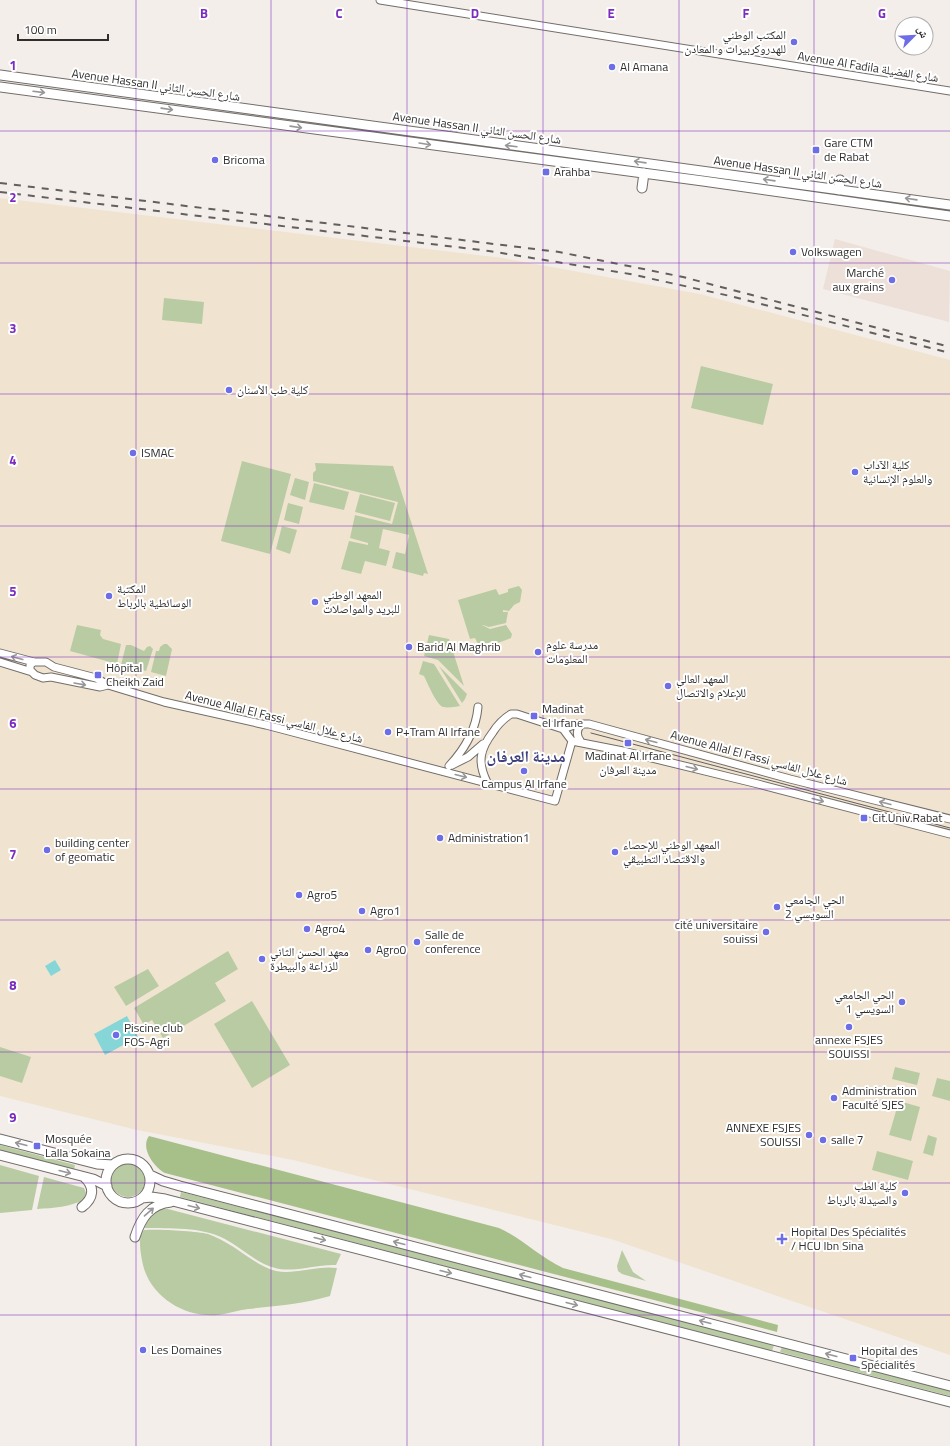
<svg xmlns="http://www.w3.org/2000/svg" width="950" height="1446" font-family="'Titillium Web','Noto Naskh Arabic',sans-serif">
<rect width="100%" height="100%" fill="#f4eeeb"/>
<path fill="#ece0d8" d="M835,239L950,271L949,322L823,289Z"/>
<path fill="#f0e4d0" d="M0,198L503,258L700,294L950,360V1355L611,1239L293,1160L137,1130L0,1096Z"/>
<path fill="#b9cba3" d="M164,298L204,302L202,324L162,320Z
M701,366L773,384L763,425L691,408Z
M242,461L291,474L270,554L221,541Z
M315,463L393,466L428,574L424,573L423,576L392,568L396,552L405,554L409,535L383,529L379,548L390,551L386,566L365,561L361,574L341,569L349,541L368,545V543L350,538L355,515L392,524L398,502L313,481V473L316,470Z
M295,478L309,482L305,500L290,495Z
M314,483L349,492L344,510L309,502Z
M360,494L395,503L390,521L355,512Z
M288,503L303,507L299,524L284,520Z
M282,526L297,530L290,554L276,549Z
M519,586L522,590L520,602L514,605L509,611L503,610V612H508L506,623L489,627L483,625H482L490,629L506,625L512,634L511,638L495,644L494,641L479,646L475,638L470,639L458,600L496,589L499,595L508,592V589Z
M77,625L101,630L100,635L103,639L121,644L117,664L70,651Z
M429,635L449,639L464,686L438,660L424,656Z
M164,644H167L172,649L166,676L151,672L156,651H159L160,647Z
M126,645H131L144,651L147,647L150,646L153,649L146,671L121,665Z
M423,661L434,664L460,706C455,707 448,708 443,707C436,704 428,684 424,676L419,674Z
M439,666L467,694L465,699L462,703Z
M228,951L238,969L215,983L226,1001L163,1038L152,1020L144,1025L134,1008Z
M148,969L159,986L126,1006L114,987Z
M252,1001L290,1065L252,1088L214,1024Z
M0,1047L31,1057L22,1083L0,1076Z
M895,1067L920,1073L917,1085L892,1079Z
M937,1078L950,1081V1101L932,1096Z
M899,1101L920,1107L911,1141L889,1135Z
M928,1135L937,1138L933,1156L923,1153Z
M0,1145L75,1165L74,1170L0,1151Z
M877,1151L913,1161L908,1180L872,1170Z
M111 1180a17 17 0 1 1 34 0a17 17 0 1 1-34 0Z
M0,1165L39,1176L32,1210L0,1213Z
M44,1177L84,1188L86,1193L85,1199C71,1207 53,1208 37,1209Z
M181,1192L774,1345L772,1351L180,1197Z
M164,1209H168L341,1254L336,1265C317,1264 293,1273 275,1268C256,1263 242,1248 225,1239C200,1226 171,1229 144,1228C149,1218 153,1210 164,1209Z
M144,1230C159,1229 195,1231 208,1234C214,1236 220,1239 225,1242C242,1251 257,1266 276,1271C295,1275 317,1265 337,1268L330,1296C303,1304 276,1306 248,1309C238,1310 228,1314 218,1315C186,1318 151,1298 143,1265C141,1256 137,1236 144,1230Z
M622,1250L633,1272L646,1281L622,1274L618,1271L617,1266Z
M782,1347L950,1391V1396L780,1352Z"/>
<path fill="#a7bf89" d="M149,1136L499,1228C523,1239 539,1257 563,1268L778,1325L777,1332L165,1173C154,1167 140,1148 149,1136Z"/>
<path fill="#87d6d7" d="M55,960L61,970L51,976L45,966Z
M127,1016L138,1037L105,1055L94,1034Z"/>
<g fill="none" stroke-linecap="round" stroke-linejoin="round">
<defs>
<path id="tertiary" d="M380,0L950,91
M0,653L34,662H46L54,667L96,678L108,685L164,702L266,725L555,801L572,741L563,729L517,714H511C503,719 498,724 493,732C480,749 477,762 487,782
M0,662L32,672
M34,662L30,665V670L35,675L43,678L51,677L100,687L108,685
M563,729L577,724H589L790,779L950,819
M572,741L623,751L758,784L950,834
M581,742C576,736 576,729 582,724
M452,765L468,757L483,744
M449,766C465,749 476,730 478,707"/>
<path id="primary" d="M0,75L950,205
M0,87L703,181L950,216
M784,182L785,172
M642,188L644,173
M839,190L840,180
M0,1139L97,1164L113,1165
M0,1155L93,1179L107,1186
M106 1181a22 22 0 1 1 44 0a22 22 0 1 1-44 0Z
M150,1175L163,1181L180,1186L950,1386
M142,1198L151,1197L165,1199L950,1402
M82,1207C94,1198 95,1187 84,1177
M135,1237C141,1218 150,1204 171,1202"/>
</defs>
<use href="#tertiary" stroke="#726d6a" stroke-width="9"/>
<use href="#primary" stroke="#726d6a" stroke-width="11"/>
<use href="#tertiary" stroke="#fff" stroke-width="7"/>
<use href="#primary" stroke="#fff" stroke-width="9"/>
<path stroke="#625f5d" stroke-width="1" d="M591,733L950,828"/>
<path stroke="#625f5d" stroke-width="2" stroke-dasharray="7 7" stroke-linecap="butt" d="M0,183L559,252L683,277L950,347
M0,192L489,251L630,274L730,296L950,353"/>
</g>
<defs><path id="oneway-shaft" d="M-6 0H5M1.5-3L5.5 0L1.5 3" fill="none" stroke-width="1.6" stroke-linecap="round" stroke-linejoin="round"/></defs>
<g stroke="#989696">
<use href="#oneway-shaft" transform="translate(39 92) rotate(7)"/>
<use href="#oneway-shaft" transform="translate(167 109) rotate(8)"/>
<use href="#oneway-shaft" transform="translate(296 127) rotate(8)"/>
<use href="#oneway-shaft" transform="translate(425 144) rotate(9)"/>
<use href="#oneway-shaft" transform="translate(511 146) rotate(-173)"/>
<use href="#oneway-shaft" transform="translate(640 162) rotate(-172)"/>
<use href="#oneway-shaft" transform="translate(769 180) rotate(-172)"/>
<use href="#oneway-shaft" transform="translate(911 199) rotate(-172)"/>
<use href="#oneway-shaft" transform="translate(17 658) rotate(-165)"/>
<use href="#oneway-shaft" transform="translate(80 684) rotate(10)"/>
<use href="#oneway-shaft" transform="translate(651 741) rotate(-165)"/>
<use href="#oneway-shaft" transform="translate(692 768) rotate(14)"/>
<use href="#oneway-shaft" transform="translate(461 776) rotate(14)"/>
<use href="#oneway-shaft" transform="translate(818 800) rotate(15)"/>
<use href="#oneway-shaft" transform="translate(885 803) rotate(-166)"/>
<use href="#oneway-shaft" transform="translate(21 1144) rotate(-166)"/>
<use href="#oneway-shaft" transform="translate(65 1172) rotate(14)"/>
<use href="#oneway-shaft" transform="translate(194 1207) rotate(14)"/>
<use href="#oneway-shaft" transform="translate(149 1212) rotate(-41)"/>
<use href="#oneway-shaft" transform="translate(320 1239) rotate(14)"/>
<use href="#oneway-shaft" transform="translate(399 1243) rotate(-165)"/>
<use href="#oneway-shaft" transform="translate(446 1272) rotate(14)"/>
<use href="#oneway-shaft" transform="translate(525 1276) rotate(-165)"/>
<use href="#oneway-shaft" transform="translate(572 1304) rotate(14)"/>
<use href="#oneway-shaft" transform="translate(705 1322) rotate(-165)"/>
<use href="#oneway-shaft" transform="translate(831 1355) rotate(-165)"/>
</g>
<path fill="none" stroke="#7b2cbf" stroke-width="1" stroke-opacity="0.55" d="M136,0V1446M271,0V1446M407,0V1446M543,0V1446M679,0V1446M814,0V1446M0,131H950M0,263H950M0,394H950M0,526H950M0,657H950M0,789H950M0,920H950M0,1052H950M0,1183H950M0,1315H950"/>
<g fill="#6d6de6" stroke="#fff" stroke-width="1.5">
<circle cx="794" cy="42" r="4"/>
<circle cx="612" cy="67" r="4"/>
<rect x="812" y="146" width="8" height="8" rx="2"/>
<circle cx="215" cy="160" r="4"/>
<rect x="542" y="168" width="8" height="8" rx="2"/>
<circle cx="793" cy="252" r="4"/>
<circle cx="892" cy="280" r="4"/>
<circle cx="229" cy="390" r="4"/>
<circle cx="133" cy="453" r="4"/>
<circle cx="855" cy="472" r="4"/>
<circle cx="109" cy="596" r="4"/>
<circle cx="315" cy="602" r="4"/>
<circle cx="409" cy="647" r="4"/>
<circle cx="538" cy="652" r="4"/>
<rect x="94" y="671" width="8" height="8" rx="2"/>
<circle cx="668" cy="686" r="4"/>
<rect x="530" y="712" width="8" height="8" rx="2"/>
<circle cx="388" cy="732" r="4"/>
<rect x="624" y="739" width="8" height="8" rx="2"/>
<circle cx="524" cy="771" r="4"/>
<rect x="860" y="814" width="8" height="8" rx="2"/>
<circle cx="440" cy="838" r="4"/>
<circle cx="47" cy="850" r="4"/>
<circle cx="615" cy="852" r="4"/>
<circle cx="299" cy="895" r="4"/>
<circle cx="777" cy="907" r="4"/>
<circle cx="362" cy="911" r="4"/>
<circle cx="307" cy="929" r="4"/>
<circle cx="766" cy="932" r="4"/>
<circle cx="417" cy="942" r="4"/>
<circle cx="368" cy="950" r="4"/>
<circle cx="262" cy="959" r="4"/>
<circle cx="902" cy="1002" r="4"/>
<circle cx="849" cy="1027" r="4"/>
<circle cx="116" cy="1035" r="4"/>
<circle cx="834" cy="1098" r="4"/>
<circle cx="809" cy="1135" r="4"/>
<circle cx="823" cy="1140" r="4"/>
<rect x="33" y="1142" width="8" height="8" rx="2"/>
<circle cx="905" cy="1193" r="4"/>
<path d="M780 1233h4v4h4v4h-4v4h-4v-4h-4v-4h4z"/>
<circle cx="143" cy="1350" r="4"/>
<rect x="849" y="1354" width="8" height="8" rx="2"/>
</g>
<g text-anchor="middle" stroke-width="4" stroke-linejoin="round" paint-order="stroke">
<g font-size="12" fill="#302e2d" stroke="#fff" text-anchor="start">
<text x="786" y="39" text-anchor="end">المكتب الوطني<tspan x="786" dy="14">للهدروكربيرات و المعادن</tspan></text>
<text x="620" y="71">Al Amana</text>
<text x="824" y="147">Gare CTM<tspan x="824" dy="14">de Rabat</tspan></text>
<text x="223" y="164">Bricoma</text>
<text x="554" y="176">Arahba</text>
<text x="801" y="256">Volkswagen</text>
<text x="884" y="277" text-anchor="end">Marché<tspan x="884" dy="14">aux grains</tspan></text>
<text x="237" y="394">كلية طب الأسنان</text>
<text x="141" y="457">ISMAC</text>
<text x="863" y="469">كلية الآداب<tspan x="863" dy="14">والعلوم الإنسانية</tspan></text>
<text x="117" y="593">المكتبة<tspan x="117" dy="14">الوسائطية بالرباط</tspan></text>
<text x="323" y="599">المعهد الوطني<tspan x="323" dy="14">للبريد والمواصلات</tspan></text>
<text x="546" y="649">مدرسة علوم<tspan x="546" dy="14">المعلومات</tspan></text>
<text x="417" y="651">Barid Al Maghrib</text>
<text x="106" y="672">Hôpital<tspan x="106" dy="14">Cheikh Zaid</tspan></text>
<text x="676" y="683">المعهد العالي<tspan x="676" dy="14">للإعلام والاتصال</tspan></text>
<text x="542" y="713">Madinat<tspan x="542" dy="14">el Irfane</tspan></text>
<text x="396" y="736">P+Tram Al Irfane</text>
<text x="628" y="760" text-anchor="middle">Madinat Al Irfane<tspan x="628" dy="14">مدينة العرفان</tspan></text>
<text x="524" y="788" text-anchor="middle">Campus Al Irfane</text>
<text x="872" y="822">Cit.Univ.Rabat</text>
<text x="448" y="842">Administration1</text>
<text x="55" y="847">building center<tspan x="55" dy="14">of geomatic</tspan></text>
<text x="623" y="849">المعهد الوطني للإحصاء<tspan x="623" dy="14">والاقتصاد التطبيقي</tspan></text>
<text x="307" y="899">Agro5</text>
<text x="785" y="904">الحي الجامعي<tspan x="785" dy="14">السويسي 2</tspan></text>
<text x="370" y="915">Agro1</text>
<text x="758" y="929" text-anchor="end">cité universitaire<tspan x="758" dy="14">souissi</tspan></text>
<text x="315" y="933">Agro4</text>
<text x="425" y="939">Salle de<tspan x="425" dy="14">conference</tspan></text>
<text x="376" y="954">Agro0</text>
<text x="270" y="956">معهد الحسن الثاني<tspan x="270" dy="14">للزراعة والبيطرة</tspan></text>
<text x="894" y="999" text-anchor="end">الحي الجامعي<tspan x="894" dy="14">السويسي 1</tspan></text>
<text x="124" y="1032">Piscine club<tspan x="124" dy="14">FOS-Agri</tspan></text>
<text x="849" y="1044" text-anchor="middle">annexe FSJES<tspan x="849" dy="14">SOUISSI</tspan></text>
<text x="842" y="1095">Administration<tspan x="842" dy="14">Faculté SJES</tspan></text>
<text x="801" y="1132" text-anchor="end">ANNEXE FSJES<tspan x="801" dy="14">SOUISSI</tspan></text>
<text x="45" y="1143">Mosquée<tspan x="45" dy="14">Lalla Sokaina</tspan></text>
<text x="831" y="1144">salle 7</text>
<text x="897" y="1190" text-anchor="end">كلية الطب<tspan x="897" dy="14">والصيدلة بالرباط</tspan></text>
<text x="791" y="1236">Hopital Des Spécialités<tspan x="791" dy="14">/ HCU Ibn Sina</tspan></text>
<text x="151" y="1354">Les Domaines</text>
<text x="861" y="1355">Hopital des<tspan x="861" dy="14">Spécialités</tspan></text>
</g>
<g font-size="12" fill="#302e2d" stroke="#fff">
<text transform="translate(868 67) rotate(9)" y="4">Avenue Al Fadila شارع الفضيلة</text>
<text transform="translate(156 85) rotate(8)" y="4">Avenue Hassan II شارع الحسن الثاني</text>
<text transform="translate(477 128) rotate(8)" y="4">Avenue Hassan II شارع الحسن الثاني</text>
<text transform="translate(798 172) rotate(8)" y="4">Avenue Hassan II شارع الحسن الثاني</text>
<text transform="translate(274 717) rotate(14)" y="4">Avenue Allal El Fassi شارع علال الفاسي</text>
<text transform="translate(759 758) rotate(15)" y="4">Avenue Allal El Fassi شارع علال الفاسي</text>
</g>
<g font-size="16" font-weight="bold" fill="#3f417d" stroke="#fff">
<text x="526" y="762">مدينة العرفان</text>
</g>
</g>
<g font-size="13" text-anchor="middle" font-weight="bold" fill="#7b2cbf" stroke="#fff" stroke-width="4" stroke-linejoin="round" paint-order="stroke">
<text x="204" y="18">B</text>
<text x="339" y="18">C</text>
<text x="475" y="18">D</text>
<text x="611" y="18">E</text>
<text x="746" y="18">F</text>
<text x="882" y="18">G</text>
<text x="13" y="70">1</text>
<text x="13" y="202">2</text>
<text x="13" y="333">3</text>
<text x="13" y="465">4</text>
<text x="13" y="596">5</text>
<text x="13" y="728">6</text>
<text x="13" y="859">7</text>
<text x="13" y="990">8</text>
<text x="13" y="1122">9</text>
</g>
<g transform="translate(914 36) rotate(66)"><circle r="19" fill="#ffffff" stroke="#acabab"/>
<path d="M0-3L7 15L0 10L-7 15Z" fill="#6d6de6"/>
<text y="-6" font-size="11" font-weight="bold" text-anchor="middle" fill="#302e2d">ش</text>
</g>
<path d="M18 34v6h90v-6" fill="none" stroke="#302e2d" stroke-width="2"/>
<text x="24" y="34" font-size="12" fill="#302e2d" stroke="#ffffff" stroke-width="3" paint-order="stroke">100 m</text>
</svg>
